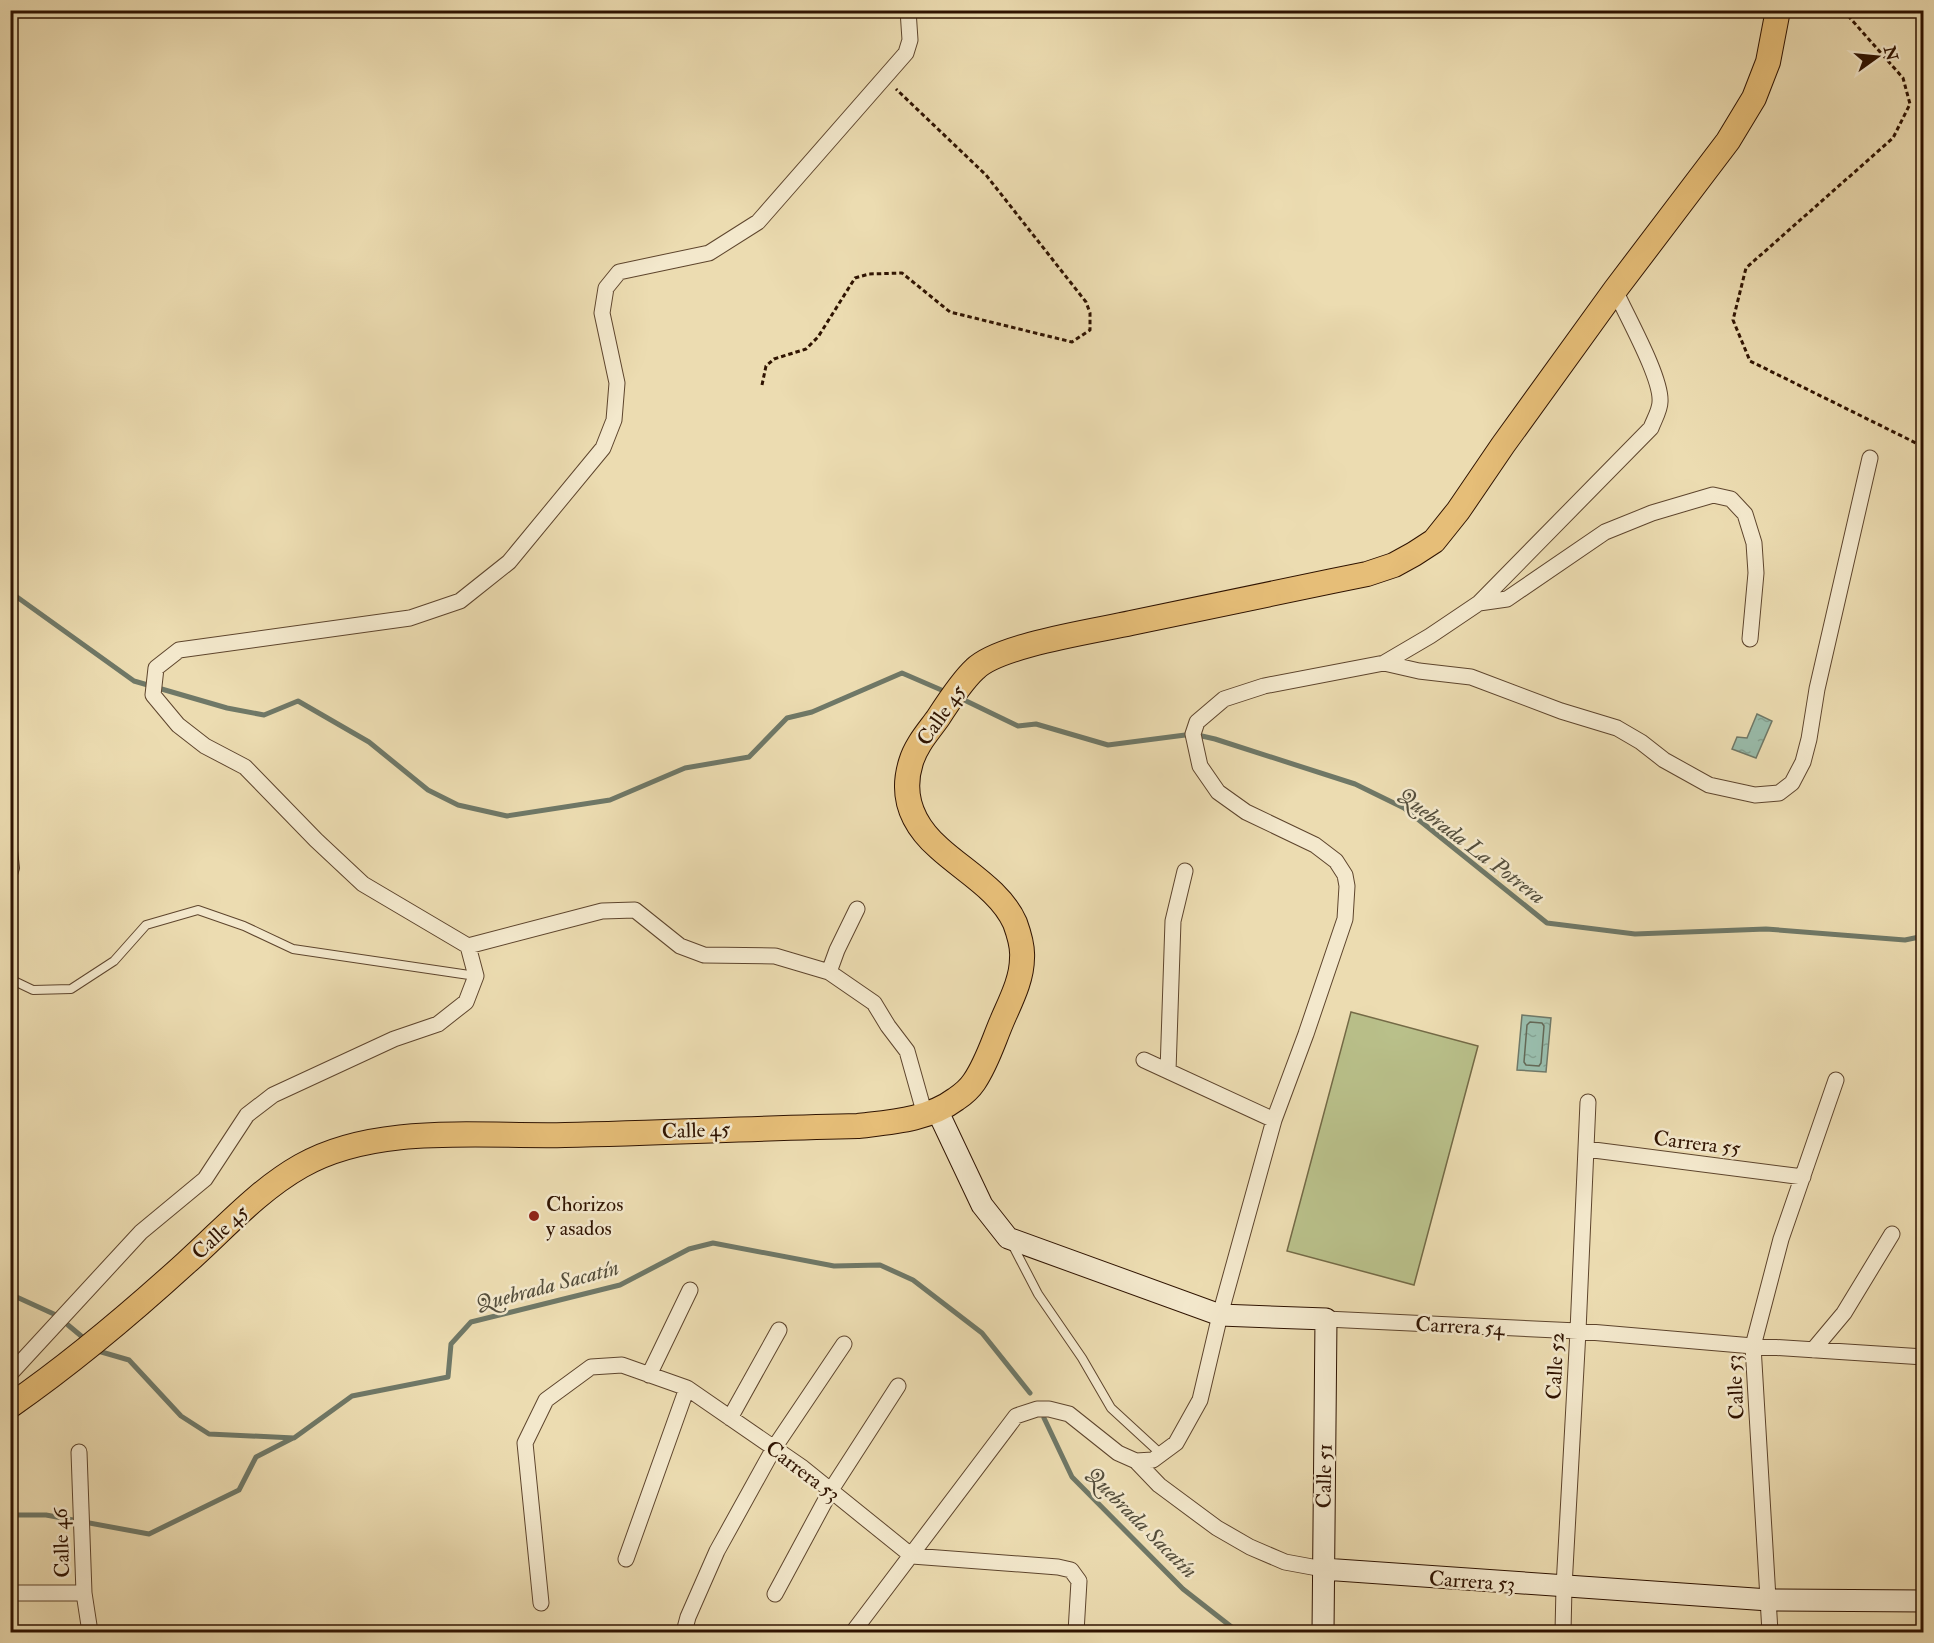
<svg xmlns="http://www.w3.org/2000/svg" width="1934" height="1643" font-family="'IM FELL Double Pica',serif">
<defs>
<pattern id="water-ripples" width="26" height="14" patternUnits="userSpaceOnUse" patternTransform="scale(1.5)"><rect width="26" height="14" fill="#99bcab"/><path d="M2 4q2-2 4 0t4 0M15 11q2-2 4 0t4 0" fill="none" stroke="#84a191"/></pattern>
</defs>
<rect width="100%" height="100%" fill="#ecdcb1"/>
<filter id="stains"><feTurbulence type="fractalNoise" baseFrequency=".00333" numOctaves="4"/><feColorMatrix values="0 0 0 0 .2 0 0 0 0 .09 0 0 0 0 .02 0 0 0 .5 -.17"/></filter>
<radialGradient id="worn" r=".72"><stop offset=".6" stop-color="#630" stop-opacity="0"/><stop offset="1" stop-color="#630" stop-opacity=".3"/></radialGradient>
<path fill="#b9c08a" stroke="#746a46" stroke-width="1.5" d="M1351,1012L1478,1046L1414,1285L1287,1251Z"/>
<path fill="url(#water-ripples)" stroke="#6f7867" stroke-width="1.5" d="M1757,714L1772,721L1756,758L1732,749L1737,737L1747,738Z
M1522,1015L1551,1018L1546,1072L1517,1070Z"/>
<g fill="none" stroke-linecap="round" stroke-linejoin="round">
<path stroke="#646856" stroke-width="1.5" d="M1530,1022L1542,1023L1544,1026L1541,1063L1539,1066L1526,1065L1524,1062L1527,1025Z"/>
<path stroke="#6f7867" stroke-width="5" d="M10,592L134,681L227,708L264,715L298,701L369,742L428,790L458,805L507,816L610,800L685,768L749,757L787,718L812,712L902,673L946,692
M958,697L1018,726L1036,724L1108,745L1193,734L1215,739L1355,784L1404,808L1547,923L1635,934L1766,929L1905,940L1924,936
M10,1294L56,1315
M68,1325L86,1340
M98,1351L129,1360L181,1416L209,1434L294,1438L352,1396L448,1377L451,1344L471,1322L620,1285L689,1249L713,1243L834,1266L880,1265L913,1280L982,1333L1030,1393
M1044,1418L1072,1477L1183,1589L1238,1632
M10,1515H46L149,1534L239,1490L256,1457L293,1438"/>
<defs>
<path id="lane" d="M10,825L15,868L10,884
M10,979L33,990L71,989L114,961L146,925L198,910L244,926L293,949L476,976
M1012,1244L1038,1294L1082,1358L1111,1408L1161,1454"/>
<path id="street" d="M1479,603L1651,428C1654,420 1660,410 1660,402C1662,378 1626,315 1615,290
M1384,663L1419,671L1471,677L1561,711L1617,728L1641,742L1664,760L1709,785L1755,795L1779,793L1792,783L1803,762L1809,739L1817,689L1870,458
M857,909L837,950L829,972L874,1003L888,1026L907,1051L925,1115
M468,946L602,911L635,910L680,946L704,955L775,956L829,972
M1144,1060L1274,1120
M1168,1071L1173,921L1185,871
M1586,1149L1803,1177
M1326,1319L1578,1331L1753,1346L1924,1357
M1813,1350L1844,1313L1892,1234
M10,1374L141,1232L205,1179L247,1115L273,1095L394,1039L438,1024L466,1002L476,976L468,946L363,884L316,840L245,767L205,746L178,725L153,695L156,668L179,650L410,618L460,601L509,562L603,448L614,420L617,383L602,313L606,288L619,272L709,253L758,222L906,53L910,40L908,10
M649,1375L690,1290
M730,1418L779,1330
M79,1452L84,1593L90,1632
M1136,1461L1153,1460L1176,1443L1200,1400L1220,1315L1274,1120L1306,1034L1345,919L1347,886L1345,875L1336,861L1315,845L1246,812L1218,792L1200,766L1193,734L1197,722L1224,699L1264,686L1384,663L1430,636L1479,603L1507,599L1605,532L1652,513L1713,495L1731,499L1745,514L1754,543L1756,573L1750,639
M626,1559L687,1388
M10,1593H84
M775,1594L831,1490L898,1386
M541,1603L525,1443L546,1400L591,1367L622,1365L687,1388L803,1468L912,1556L1058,1567L1071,1570L1079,1581L1076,1632
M684,1632L688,1617L717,1551L774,1448L844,1344
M853,1632L1016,1416L1037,1409H1049L1069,1414L1118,1453L1136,1461L1159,1485L1217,1528L1250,1547L1285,1562L1323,1569
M1563,1632L1564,1587L1578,1331L1588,1102
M1770,1632L1753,1346L1781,1239L1836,1080"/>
<path id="secondary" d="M937,1110L982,1205L1008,1238L1220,1315L1326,1319L1323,1632
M1323,1569L1769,1600L1924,1601"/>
<path id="primary" d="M10,1406C72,1363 130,1314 186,1263C223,1230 257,1191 301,1166C376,1123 482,1137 565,1135C663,1133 760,1128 858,1126C891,1122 928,1120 956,1099C962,1095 970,1088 974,1082C987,1063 993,1042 1002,1021C1010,1002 1022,980 1022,958C1023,947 1019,934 1015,923C1001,891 964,871 939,848C913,825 900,797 911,762C916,745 928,732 938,718C947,704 962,681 975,669C999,645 1095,631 1131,623C1209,607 1288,590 1367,574L1394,565L1414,554L1434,541L1458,511L1503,445L1615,290L1728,141L1754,98L1768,62L1778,10"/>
</defs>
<use href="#lane" stroke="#5e452d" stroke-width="10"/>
<use href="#street" stroke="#5e452d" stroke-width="17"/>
<use href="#secondary" stroke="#2f1301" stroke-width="23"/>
<use href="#primary" stroke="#2f1301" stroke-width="26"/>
<path stroke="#2f1301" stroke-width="3" stroke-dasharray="4.5 3" stroke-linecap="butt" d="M1843,10L1903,78L1910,104L1893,138L1746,268L1733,320L1750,361L1924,447
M1924,326V329
M762,385L766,366L774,359L806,349L818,337L855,278L869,274L902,273L950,312L1072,342L1090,330V313L1086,302L986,175L896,89"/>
<use href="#lane" stroke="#f3e8cc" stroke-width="8"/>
<use href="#street" stroke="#f3e8cc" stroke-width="15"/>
<use href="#secondary" stroke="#f3e8cc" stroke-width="21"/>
<use href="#primary" stroke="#e6be78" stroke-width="24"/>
</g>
<circle fill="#8f2418" stroke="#f3e8cc" stroke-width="2" cx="534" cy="1216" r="6"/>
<g text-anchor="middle" stroke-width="5" stroke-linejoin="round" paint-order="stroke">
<g font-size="21" fill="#2f1301" stroke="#f3e8cc">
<text transform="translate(941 715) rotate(-55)" y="7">Calle 45</text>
<text transform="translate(696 1130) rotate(-2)" y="7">Calle 45</text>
<text transform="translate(1697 1143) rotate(7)" y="7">Carrera 55</text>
<text transform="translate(220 1232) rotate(-43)" y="7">Calle 45</text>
<text transform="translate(1460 1326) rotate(3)" y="7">Carrera 54</text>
<text transform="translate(1555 1366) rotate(-87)" y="7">Calle 52</text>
<text transform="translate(1735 1387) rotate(-93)" y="7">Calle 53</text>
<text transform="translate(803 1471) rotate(37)" y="7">Carrera 53</text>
<text transform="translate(1324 1476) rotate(-89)" y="7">Calle 51</text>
<text transform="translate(61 1543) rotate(-92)" y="7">Calle 46</text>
<text transform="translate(1472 1581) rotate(4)" y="7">Carrera 53</text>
</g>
<g font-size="21" fill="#2f1301" stroke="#f3e8cc" text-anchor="start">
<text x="546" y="1211">Chorizos<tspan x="546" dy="24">y asados</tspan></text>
</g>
<g font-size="22" font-style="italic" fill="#544e3c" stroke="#f3e8cc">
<text transform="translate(1472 845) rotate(37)" y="8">Quebrada La Potrera</text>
<text transform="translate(547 1285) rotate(-15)" y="8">Quebrada Sacatín</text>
<text transform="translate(1142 1522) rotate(45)" y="8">Quebrada Sacatín</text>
</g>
</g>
<rect width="1934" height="1643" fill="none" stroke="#ecdcb1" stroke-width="36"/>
<rect x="12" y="12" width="1910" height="1619" fill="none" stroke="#2f1301" stroke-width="3"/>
<rect x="18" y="18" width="1898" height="1607" fill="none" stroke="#2f1301" stroke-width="1.5"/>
<g transform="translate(1877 57) rotate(75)" stroke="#f3e8cc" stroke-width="4.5" paint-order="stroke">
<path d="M0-4.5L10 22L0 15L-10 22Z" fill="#2f1301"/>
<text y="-9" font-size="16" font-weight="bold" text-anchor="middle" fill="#2f1301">N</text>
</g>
<rect width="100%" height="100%" filter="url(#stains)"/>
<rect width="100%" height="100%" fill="url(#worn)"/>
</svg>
